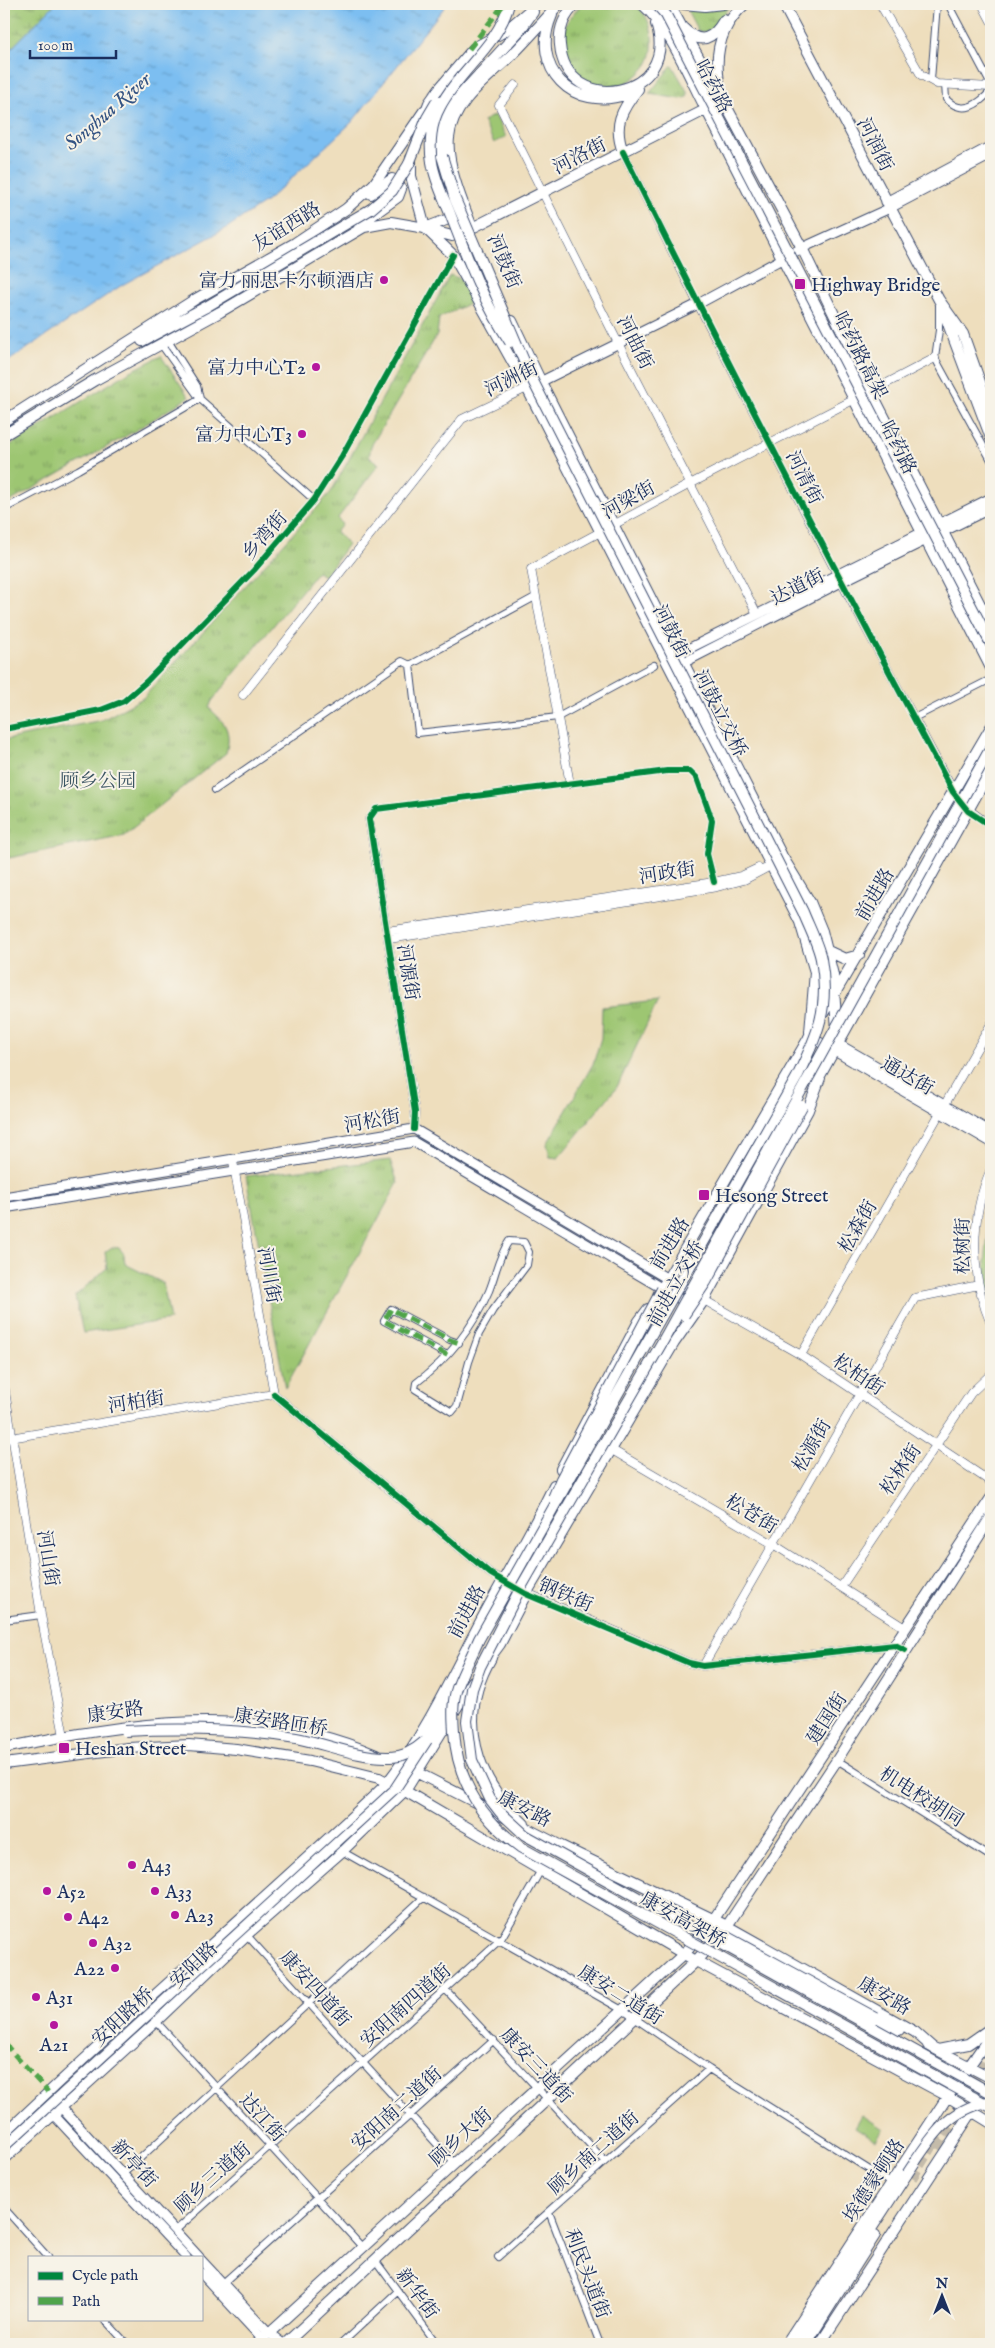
<svg xmlns="http://www.w3.org/2000/svg" width="995" height="2348" font-family="'IM FELL English','Noto Serif SC',serif">
<defs>
<pattern id="wetland-marsh" width="20" height="14" patternUnits="userSpaceOnUse" patternTransform="scale(1.25)"><rect width="20" height="14" fill="#9dc672"/><path d="M1 5h8M5 5V1M11 12h8M15 12V8" fill="none" stroke="#7fa161"/></pattern>
<pattern id="park-tufts" width="24" height="20" patternUnits="userSpaceOnUse" patternTransform="scale(1.25)"><rect width="24" height="20" fill="#9dc672"/><path d="M3 7l-1-3M5 7V3M7 7l1-3M15 17l-1-3M17 17v-4M19 17l1-3" fill="none" stroke="#7fa161"/></pattern>
<pattern id="water-ripples" width="26" height="14" patternUnits="userSpaceOnUse" patternTransform="scale(1.25)"><rect width="26" height="14" fill="#7bbef1"/><path d="M2 4q2-2 4 0t4 0M15 11q2-2 4 0t4 0" fill="none" stroke="#649bc6"/></pattern>
</defs>
<rect width="100%" height="100%" fill="#f7f3e8"/>
<filter id="ink" filterUnits="userSpaceOnUse"><feTurbulence type="fractalNoise" baseFrequency=".02" numOctaves="2"/><feDisplacementMap in="SourceGraphic" scale="10" xChannelSelector="R" yChannelSelector="G"/><feConvolveMatrix kernelMatrix="1 2 1 2 8 2 1 2 1" color-interpolation-filters="sRGB"/></filter>
<filter id="wash" filterUnits="userSpaceOnUse"><feTurbulence type="fractalNoise" baseFrequency=".0096" numOctaves="4" result="noise"/><feDisplacementMap in="SourceGraphic" scale="20" xChannelSelector="R" yChannelSelector="G"/><feGaussianBlur stdDeviation="1.12" result="paint"/><feColorMatrix in="noise" values="0 0 0 0 0 0 0 0 0 0 0 0 0 0 0 0 0 1.4 0 .05"/><feComposite in="paint" operator="in"/></filter>
<g filter="url(#wash)">
<rect width="100%" height="100%" fill="#eedebd"/>
<path fill="url(#wetland-marsh)" stroke="#5c7a68" d="M4,4H55L4,56Z"/>
<path fill="url(#park-tufts)" stroke="#5c7a68" d="M584,4C599,4 616,1 630,4C653,9 658,50 646,66C601,124 526,44 584,4Z
M728,5L729,7C720,18 715,36 698,31L688,12L691,9L721,8Z
M672,65L688,93L687,97L681,99L649,94Z
M450,275L461,279L474,301L439,318L437,335L371,446L369,457L379,464L338,518L342,525L336,532L348,544L325,576L317,572L212,701L209,708C225,723 232,730 226,753L124,835L4,859V740L102,720L143,698L331,492Z
M161,356L189,397L133,432L4,505V449L129,372Z
M658,1001L617,1087L558,1158L550,1157L547,1144L593,1064L601,1038L602,1007Z
M390,1160L398,1183L285,1388L246,1176Z
M991,1210V1308L985,1262Z
M112,1247L119,1248L124,1254L125,1264L163,1283L170,1320L83,1333L75,1296L107,1268L105,1252Z"/>
<path fill="#9dc672" stroke="#5c7a68" d="M495,115L506,137L494,143L483,121Z
M862,2115L883,2129L876,2140L855,2127Z"/>
<path fill="url(#water-ripples)" stroke="#4b76a8" d="M55,4H447L352,122L268,200L225,229L122,285L4,364V56Z"/>
</g>
<g filter="url(#ink)">
<g fill="none" stroke-linecap="round" stroke-linejoin="round">
<path stroke="#c4bbaa" stroke-width="10" stroke-dasharray="10 5" stroke-linecap="butt" d="M948,2122L991,2053
M938,2149L959,2117
M912,2178L938,2136"/>
<defs>
<path id="minor" d="M948,4L991,85
M931,80L937,4
M945,84L946,99C957,110 968,110 980,101C985,97 989,94 991,89
M939,301V330L935,358L991,460
M167,339L197,386L200,399
M160,343L200,399
M4,509L78,470L200,399L314,500
M410,665L418,733L558,717L654,665
M914,718L991,679
M4,729L101,710L124,701L147,681L254,570L314,500L342,456L453,255
M215,790L402,661L410,665L535,597
M369,819L376,809L667,771H690L697,778L712,820L707,854L714,882
M509,1241L524,1242L529,1252L527,1265L493,1310L479,1334L469,1362L457,1406L452,1412L415,1389L416,1383C448,1359 473,1328 489,1291C496,1274 498,1257 509,1241Z
M447,1355L384,1321L391,1309L450,1340L459,1343
M4,1620L41,1615
M837,1760L991,1857
M331,1845L624,2011L709,2069L892,2184
M244,1932L455,2164
M445,1989L605,2161
M142,2006L363,2248
M123,2174L424,1897
M4,2208L48,2257
M549,2212L600,2344
M175,2231L501,1939L541,1870
M498,2257L709,2069
M375,2260L437,2344
M223,2283L494,2040
M104,2319L127,2344
M341,2344L398,2291"/>
<path id="tertiary" d="M880,4L921,75L937,84L991,87
M982,4L991,21
M515,85L499,105L618,343L757,614
M623,152L698,304L841,582L955,794
M868,393L935,358
M243,695L462,419L527,388
M570,784L531,569L690,484L857,398
M965,807L991,826
M369,819L415,1112L414,1129
M387,931L714,882L741,876L758,868
M389,939L717,887L744,880L774,864
M233,1161L274,1394
M991,1169C970,1215 970,1277 991,1324
M704,1300L801,1355L991,1482
M801,1355L991,1024
M4,1385L41,1615L64,1736
M274,1394L491,1574L508,1583
M588,1436L773,1544L905,1628
M4,1439L274,1394
M841,1587L971,1393L991,1374
M522,1591L689,1663L703,1666L895,1645L905,1650
M703,1666L915,1298L979,1285"/>
<path id="secondary" d="M886,202L991,146
M536,384L698,304L802,248L890,208L991,155
M674,656L991,498
M679,665L841,582L991,508
M809,1036L991,1142
M838,1044L991,1132
M4,1197L414,1129L695,1295
M4,1208L414,1142L690,1305
M58,2104L199,2257
M50,2111L186,2257
M4,2134C129,2014 262,1902 387,1783
M4,2160L157,2021L247,1935L343,1851L405,1791
M201,2260L269,2333L283,2344
M201,2273L267,2344"/>
<path id="primary" d="M359,225L398,197L401,189L397,181L392,179L371,194
M142,341L206,307
M4,421L194,300L295,243L346,209L374,184L424,111
M4,435L95,380L220,312L364,227L391,222L425,228
M4,1748C128,1723 255,1702 376,1755
M4,1764L128,1748L189,1745L236,1749L310,1761L379,1778
M257,2344L685,1953L714,1919L991,1498
M285,2344L696,1961L727,1926L837,1760L991,1517"/>
<path id="trunk" d="M576,4C565,14 558,29 560,45C566,119 681,97 656,24
M642,4C671,29 688,75 706,109L991,668
M669,4L716,89
M683,4L705,6L723,4
M745,4C715,30 713,65 723,100L802,248L871,391L991,626
M783,4L939,300L963,334L991,413
M552,15C529,68 573,113 627,94
M683,28C701,46 713,39 724,20
M422,121L429,103L439,89L474,48L505,31L537,4
M623,152C613,125 621,110 638,89
M442,156L440,142L442,127L453,103L520,30L533,12
M411,158V176L425,228L453,255L527,388L800,922L815,972L810,1032
M470,222C461,199 446,162 449,138C452,103 487,79 510,57C527,40 543,22 559,4
M425,228L459,215
M429,230L452,236L472,228L711,107
M944,313L991,438
M512,321L541,382L679,654L782,856L810,902L822,931L833,975L838,1044
M828,951L845,959L859,955
M817,1081L991,769
M658,1295L991,727
M561,1469L639,1321L648,1309
M491,1658C456,1718 475,1779 524,1824
M486,1663L500,1644L526,1594L674,1343L704,1300L808,1110L820,1078
M427,1740L455,1692
M412,1770L561,1846L727,1926L915,2032L933,2048
M379,1778L405,1791L696,1961L942,2093L991,2123
M387,1783C427,1733 454,1671 484,1615C507,1572 533,1530 554,1485
M405,1791L473,1681
M876,2018L899,2030
M928,2045L991,2078
M938,2050L968,2044L991,2028
M786,2344L944,2102L991,2035
M796,2344L907,2174
M806,2344L875,2235
M820,2344L991,2083"/>
</defs>
<use href="#minor" stroke="#3b496c" stroke-width="8"/>
<use href="#tertiary" stroke="#3b496c" stroke-width="9"/>
<use href="#secondary" stroke="#3b496c" stroke-width="11"/>
<use href="#primary" stroke="#3b496c" stroke-width="12"/>
<use href="#trunk" stroke="#3b496c" stroke-width="12"/>
<use href="#minor" stroke="#fff" stroke-width="6"/>
<use href="#tertiary" stroke="#fff" stroke-width="8"/>
<use href="#secondary" stroke="#fff" stroke-width="9"/>
<use href="#primary" stroke="#fff" stroke-width="10"/>
<use href="#trunk" stroke="#fff" stroke-width="10"/>
<defs>
<path id="secondary-bridge" d="M4,2147L395,1789"/>
<path id="primary-bridge" d="M206,307L371,209L392,191L409,164
M125,1731C183,1728 239,1729 296,1738C327,1744 358,1758 390,1757C403,1757 414,1751 424,1742"/>
<path id="trunk-bridge" d="M509,4C498,46 459,70 440,107C431,123 429,144 432,162C435,181 444,198 451,216C469,262 483,301 510,342
M656,4L666,15L991,644
M442,156L455,199L530,375L803,912C809,927 818,944 821,959C830,1008 818,1034 797,1077L479,1639C472,1655 463,1672 457,1688C452,1702 453,1717 454,1731C457,1780 480,1818 520,1847L991,2107
M409,164L427,118L437,101
M989,751L664,1339L520,1589L480,1667L472,1689L467,1721L472,1760L490,1799L500,1812L525,1835L991,2093
M684,1315L706,1282L802,1106
M553,1498L561,1479L662,1289
M395,1789L427,1740
M709,1930L727,1937L876,2018
M907,2174C929,2141 946,2110 988,2102"/>
</defs>
<use href="#secondary-bridge" stroke="#3b496c" stroke-width="11" stroke-linecap="butt"/>
<use href="#primary-bridge" stroke="#3b496c" stroke-width="12" stroke-linecap="butt"/>
<use href="#trunk-bridge" stroke="#3b496c" stroke-width="12" stroke-linecap="butt"/>
<use href="#secondary-bridge" stroke="#fff" stroke-width="9"/>
<use href="#primary-bridge" stroke="#fff" stroke-width="10"/>
<use href="#trunk-bridge" stroke="#fff" stroke-width="10"/>
<path stroke="#4fa44a" stroke-width="5" stroke-dasharray="10 5" stroke-linecap="butt" d="M469,49L504,4
M447,1355L384,1321L391,1309L450,1340L459,1343
M4,2043L48,2092"/>
<defs>
<path id="cycleway" d="M623,152C729,367 840,580 953,792L968,811L991,826
M4,729L101,710L124,701L147,681L254,570L314,500L342,456L453,255
M414,1129L415,1112L369,819L376,809L667,771H690L697,778L712,820L707,854L714,882
M274,1394L491,1574L526,1594L689,1663L703,1666L895,1645L905,1650"/>
</defs>
<use href="#cycleway" stroke="#f7f3e8" stroke-width="9"/>
<use href="#cycleway" stroke="#00873e" stroke-width="6"/>
</g>
</g>
<g fill="#b5179e" stroke="#f7f3e8" stroke-width="2">
<circle cx="384" cy="280" r="5"/>
<rect x="794" y="278" width="12" height="12" rx="2.5"/>
<circle cx="316" cy="367" r="5"/>
<circle cx="302" cy="434" r="5"/>
<rect x="698" y="1189" width="12" height="12" rx="2.5"/>
<rect x="58" y="1742" width="12" height="12" rx="2.5"/>
<circle cx="132" cy="1865" r="5"/>
<circle cx="47" cy="1891" r="5"/>
<circle cx="155" cy="1891" r="5"/>
<circle cx="175" cy="1915" r="5"/>
<circle cx="68" cy="1917" r="5"/>
<circle cx="93" cy="1943" r="5"/>
<circle cx="115" cy="1968" r="5"/>
<circle cx="36" cy="1997" r="5"/>
<circle cx="54" cy="2025" r="5"/>
</g>
<g text-anchor="middle" stroke-width="4" stroke-linejoin="round" paint-order="stroke">
<g font-size="19" fill="#1b2f5e" stroke="#f7f3e8">
<text transform="translate(714 86) rotate(62)" y="7">哈药路</text>
<text transform="translate(876 144) rotate(63)" y="7">河润街</text>
<text transform="translate(579 155) rotate(-27)" y="7">河洛街</text>
<text transform="translate(286 226) rotate(-32)" y="7">友谊西路</text>
<text transform="translate(505 261) rotate(67)" y="7">河鼓街</text>
<text transform="translate(636 342) rotate(63)" y="7">河曲街</text>
<text transform="translate(861 355) rotate(63)" y="7">哈药路高架</text>
<text transform="translate(511 378) rotate(-25)" y="7">河洲街</text>
<text transform="translate(899 447) rotate(63)" y="7">哈药路</text>
<text transform="translate(805 477) rotate(63)" y="7">河清街</text>
<text transform="translate(628 499) rotate(-29)" y="7">河梁街</text>
<text transform="translate(264 535) rotate(-49)" y="7">乡湾街</text>
<text transform="translate(797 586) rotate(-27)" y="7">达道街</text>
<text transform="translate(672 631) rotate(63)" y="7">河鼓街</text>
<text transform="translate(721 713) rotate(63)" y="7">河鼓立交桥</text>
<text transform="translate(667 872) rotate(-9)" y="7">河政街</text>
<text transform="translate(874 894) rotate(-60)" y="7">前进路</text>
<text transform="translate(409 972) rotate(81)" y="7">河源街</text>
<text transform="translate(908 1075) rotate(30)" y="7">通达街</text>
<text transform="translate(372 1120) rotate(-10)" y="7">河松街</text>
<text transform="translate(857 1226) rotate(-60)" y="7">松森街</text>
<text transform="translate(669 1243) rotate(-59)" y="7">前进路</text>
<text transform="translate(962 1246) rotate(-90)" y="7">松树街</text>
<text transform="translate(270 1275) rotate(80)" y="7">河川街</text>
<text transform="translate(675 1283) rotate(-61)" y="7">前进立交桥</text>
<text transform="translate(859 1374) rotate(34)" y="7">松柏街</text>
<text transform="translate(136 1401) rotate(-9)" y="7">河柏街</text>
<text transform="translate(811 1445) rotate(-60)" y="7">松源街</text>
<text transform="translate(900 1469) rotate(-56)" y="7">松林街</text>
<text transform="translate(752 1513) rotate(31)" y="7">松苍街</text>
<text transform="translate(49 1558) rotate(81)" y="7">河山街</text>
<text transform="translate(566 1594) rotate(23)" y="7">钢铁街</text>
<text transform="translate(466 1611) rotate(-62)" y="7">前进路</text>
<text transform="translate(115 1711) rotate(-8)" y="7">康安路</text>
<text transform="translate(826 1718) rotate(-57)" y="7">建国街</text>
<text transform="translate(281 1721) rotate(9)" y="7">康安路匝桥</text>
<text transform="translate(922 1796) rotate(32)" y="7">机电校胡同</text>
<text transform="translate(525 1808) rotate(27)" y="7">康安路</text>
<text transform="translate(684 1919) rotate(29)" y="7">康安高架桥</text>
<text transform="translate(193 1964) rotate(-44)" y="7">安阳路</text>
<text transform="translate(316 1988) rotate(48)" y="7">康安四道街</text>
<text transform="translate(621 1994) rotate(32)" y="7">康安二道街</text>
<text transform="translate(885 1995) rotate(30)" y="7">康安路</text>
<text transform="translate(405 2005) rotate(-42)" y="7">安阳南四道街</text>
<text transform="translate(122 2016) rotate(-43)" y="7">安阳路桥</text>
<text transform="translate(537 2065) rotate(47)" y="7">康安三道街</text>
<text transform="translate(396 2108) rotate(-42)" y="7">安阳南二道街</text>
<text transform="translate(263 2117) rotate(48)" y="7">达江街</text>
<text transform="translate(460 2136) rotate(-42)" y="7">顾乡大街</text>
<text transform="translate(593 2152) rotate(-42)" y="7">顾乡南二道街</text>
<text transform="translate(135 2163) rotate(47)" y="7">新亭街</text>
<text transform="translate(212 2177) rotate(-42)" y="7">顾乡三道街</text>
<text transform="translate(873 2180) rotate(-57)" y="7">埃德蒙顿路</text>
<text transform="translate(588 2273) rotate(69)" y="7">利民头道街</text>
<text transform="translate(418 2293) rotate(54)" y="7">新华街</text>
</g>
<g font-size="19" fill="#1b2f5e" stroke="#f7f3e8" text-anchor="start">
<text x="374" y="287" text-anchor="end">富力 丽思卡尔顿酒店</text>
<text x="811" y="291">Highway Bridge</text>
<text x="306" y="374" text-anchor="end">富力中心T2</text>
<text x="292" y="441" text-anchor="end">富力中心T3</text>
<text x="715" y="1202">Hesong Street</text>
<text x="75" y="1755">Heshan Street</text>
<text x="142" y="1872">A43</text>
<text x="57" y="1898">A52</text>
<text x="165" y="1898">A33</text>
<text x="185" y="1922">A23</text>
<text x="78" y="1924">A42</text>
<text x="103" y="1950">A32</text>
<text x="105" y="1975" text-anchor="end">A22</text>
<text x="46" y="2004">A31</text>
<text x="54" y="2051" text-anchor="middle">A21</text>
</g>
<g font-size="19" fill="#3c5563" stroke="#f7f3e8">
<text x="98" y="787">顾乡公园</text>
</g>
<g font-size="20" font-style="italic" fill="#335383" stroke="#f7f3e8">
<text transform="translate(107 111) rotate(-41)" y="7">Songhua River</text>
</g>
</g>
<rect width="995" height="2348" fill="none" stroke="#f7f3e8" stroke-width="20"/>
<rect x="28" y="2256" width="175" height="65" fill="#f7f3e8" stroke="#9fa5b1"/>
<rect x="38" y="2272" width="25" height="8" fill="#00873e" stroke="#9fa5b1"/>
<text x="72" y="2280" font-size="15" fill="#1b2f5e">Cycle path</text>
<rect x="38" y="2297" width="25" height="8" fill="#4fa44a" stroke="#9fa5b1"/>
<text x="72" y="2306" font-size="15" fill="#1b2f5e">Path</text>
<g transform="translate(942 2296)" stroke="#f7f3e8" stroke-width="4" paint-order="stroke">
<path d="M0-4L9 19L0 12L-9 19Z" fill="#1b2f5e"/>
<text y="-8" font-size="14" font-weight="bold" text-anchor="middle" fill="#1b2f5e">N</text>
</g>
<path d="M30 50v8h86v-8" fill="none" stroke="#1b2f5e" stroke-width="2.5"/>
<text x="38" y="50" font-size="15" fill="#1b2f5e" stroke="#f7f3e8" stroke-width="4" paint-order="stroke">100 m</text>
</svg>
